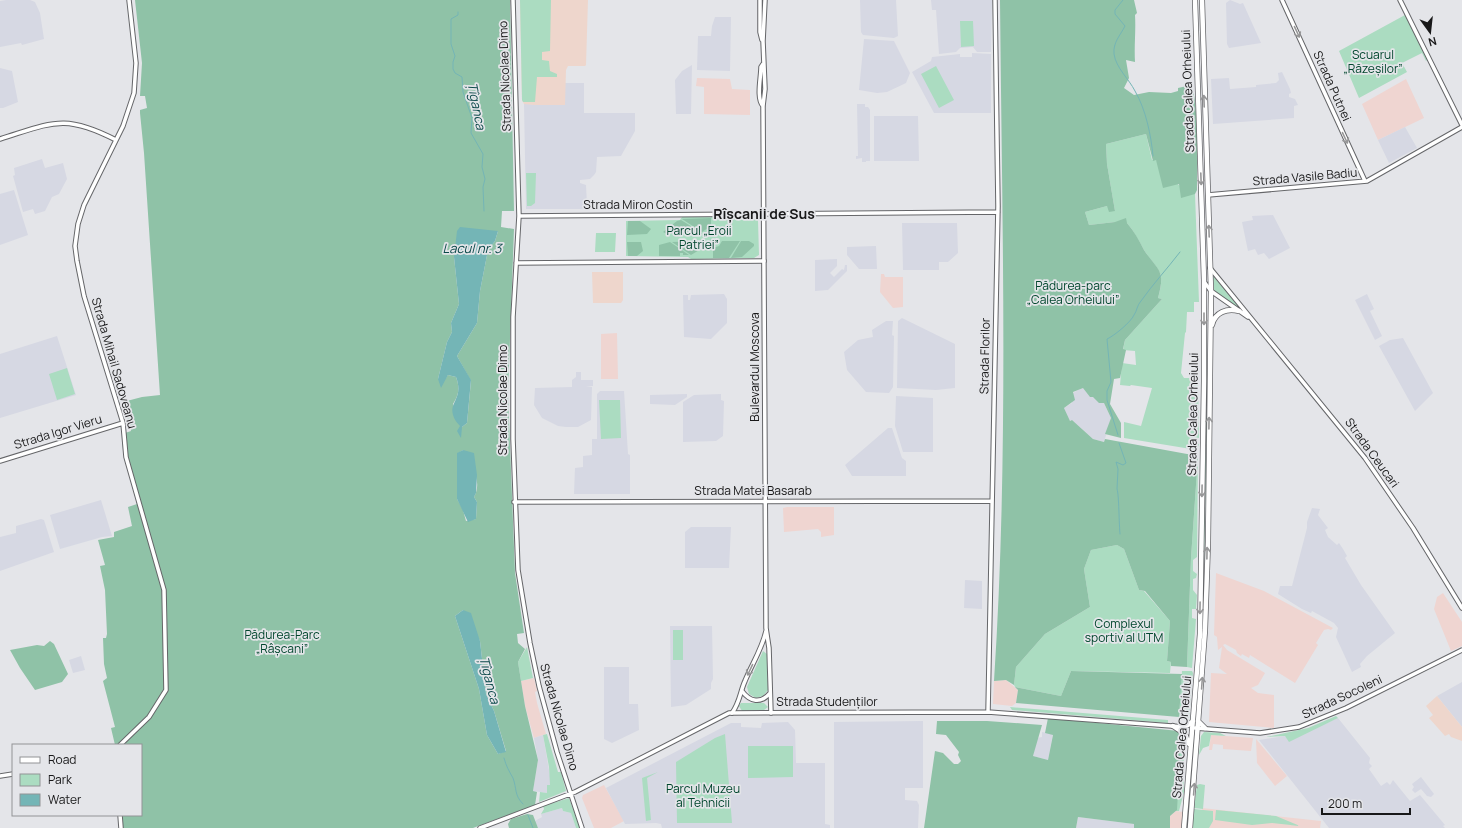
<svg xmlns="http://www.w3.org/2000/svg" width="1462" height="828" font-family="Manrope,sans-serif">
<rect width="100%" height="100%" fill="#e4e5e9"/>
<path fill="#efd5d1" d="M697,78L730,79L732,89L750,90V115L704,114V87L696,86Z
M1406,79L1424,118L1378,140L1362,104Z
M881,274H884L885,277H903V307L893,308L880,292Z
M617,333L618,379H601V334Z
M787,507H834V535L821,537V532L818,529L784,532L783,508Z
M1216,573L1264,591L1333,628L1331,630L1328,629L1324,630L1316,643L1318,645L1295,683L1250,655L1249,658L1242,654L1241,656L1237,653L1236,650L1225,644L1223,645L1227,650L1265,673L1258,685L1251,688L1258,693L1274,695V728L1209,722L1211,673L1227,674L1219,668L1222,647L1218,650L1217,637L1214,635Z
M1443,593L1462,622V646L1451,651L1434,609L1437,597Z
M534,678L537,691L535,692L537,703L546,734L534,738L525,706L521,681Z
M1006,680L1018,690L1016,703L1012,706L993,704L994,681Z
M1211,735L1253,738L1251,751L1223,749V745L1213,744L1212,750H1209Z
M1256,739L1287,776L1275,786L1257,763Z
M604,785L624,821L611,828H594L582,798L583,795Z
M1202,808L1321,821L1320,828H1200Z
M1176,811L1183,812L1182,828H1170V816Z"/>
<path fill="#d6d8e3" d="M6,0H30L35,2L40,13L44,39L22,45L21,43L0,47V1Z
M860,0H896L898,36L894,38L863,35L861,32Z
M931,0H992L991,52H977L973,47L960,48L956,52L939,54L936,10H932Z
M1230,0L1240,4L1243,3L1261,43L1229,48L1227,44L1226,3Z
M715,17H731L730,71L697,70L698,36H711L712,26Z
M864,39L894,41L910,73L906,83L887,92L877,93L859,90Z
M972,53L991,54V113H934L912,72L931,61L932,57L960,54V57H972Z
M692,65L691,114H676L675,80L682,71Z
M0,68L12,71L18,102L3,108H0Z
M1282,72L1290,89L1291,93L1289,94V97L1295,99L1298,105L1294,106V118L1213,124L1211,79L1229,78L1230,89L1256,87V85L1276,83L1279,80L1278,73Z
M565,83H584V113H635V131L621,156L597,157L596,172L594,175L590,179L580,180V183L586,185L587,205L585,209H526L524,104L565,105Z
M857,104H865V107H868L870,110V161H866V162H862V158L856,159V156H858Z
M874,116H918L919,161H874Z
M1405,127L1417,148L1389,163L1378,140Z
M42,159L45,168L63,163L67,179L59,194L52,197L45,211L35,214L33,209L23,212L13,176L15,175L14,168Z
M14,190L28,235L0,245V194Z
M1273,215L1290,248L1269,259L1264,253L1258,255L1255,249L1248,251L1242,222L1253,220L1252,216Z
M902,223H957L958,253L948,262H939V270H903Z
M876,246L877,269H859L847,255V247Z
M837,259V266L830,273L834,277L842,269L844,270L845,265H847V271L828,290L815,291V260Z
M724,294L727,299V323L711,339L684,337L683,295H688V300H690L691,295Z
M1367,294L1374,309L1370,311L1382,336L1375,340L1355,300Z
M902,318L955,344V388L936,390L897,388L898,321Z
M886,321H893L892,335L894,336L893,387L889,393L866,392L847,370L844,352L858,340L873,337L872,330Z
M57,336L76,395L0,418V354Z
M1403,338L1433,393L1415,411L1379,346L1390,340Z
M576,372H581V380H593V386H586L592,387L591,420L578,427H566L558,426L542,418L534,405L535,388L572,387V380L576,377Z
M1083,387L1097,400L1104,403L1111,418L1104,442L1093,439L1072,420L1070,421L1067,416L1064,408L1072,403L1073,393Z
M600,391H624L628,454L630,455V494H574L575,468L583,467V456L592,455V439H597V394Z
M687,394V397L675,405L650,404V395Z
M721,394V400L724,401L723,436L716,441L683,442V402L694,395Z
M896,396L933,398V452H903L895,426Z
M888,428H892L902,458L906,461V476H852L845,465Z
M101,500L112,536L102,537L60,549L50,515Z
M1312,508L1320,509L1318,515L1328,528L1325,530L1328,537L1337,545L1339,543L1343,549L1347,556L1345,558L1361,585L1395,633L1367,656L1360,664L1361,667L1352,672L1336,637L1338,628L1334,623L1312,611L1311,613L1302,609L1278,594L1280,586H1292L1307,528V522Z
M41,519L44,520L54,552L0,571V537L16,533V526Z
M691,527H731L729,568H685V532Z
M965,580L982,581V609L964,608Z
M670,626H712L713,679L711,683V689L686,705L671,707Z
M81,656L85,670L73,673L69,660Z
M604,667H629V704H638L639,730L612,743L604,739Z
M1462,682V727L1437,696Z
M1338,718L1370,758L1369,763L1372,766L1369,769L1381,786L1387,782L1390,785L1393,780L1410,801L1420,795L1445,825L1443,826L1445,828H1329L1259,740L1285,736L1291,741V739Z
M923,721V788H905V800L917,801L919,805L918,828H834V722Z
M788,722L795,730L796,763H825V824L830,825V828H662L661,824L656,823L625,824L606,788L731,723H741V727L761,728L762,723Z
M1042,732L1053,734L1048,760L1033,756L1037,738L1042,737Z
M543,735L550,776V785L547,793L533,791L538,760L534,738Z
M1421,777L1434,794L1431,797L1427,796L1421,789L1415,793L1412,790L1414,787L1412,784Z
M562,808L563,811L571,813L576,828H538L535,821L542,817L541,814Z
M1078,817L1134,824V828H1076Z"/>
<path fill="#eed6cc" d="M520,0H588L586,65L585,66H568L566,70L565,105H535L524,104L522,100Z
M592,272H623V300L621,303H593Z
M1437,696L1462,727V741L1451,737L1449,734L1445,736L1429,718L1433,715L1426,706Z"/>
<path fill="#abdcc1" d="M520,0H551L550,51L542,52V60L549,61L550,71L557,74V77H537L535,102H523L522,100Z
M1405,15L1427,60L1426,61L1422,53L1402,63L1407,72L1359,98L1339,51Z
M960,21H973L974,46L961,47Z
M936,66L954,100L939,108L921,74Z
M1146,134L1152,160H1156C1164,169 1183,194 1195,194L1199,302H1194V312H1187L1186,332L1185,333L1181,373L1184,378H1197L1198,380L1199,438L1193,437L1192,442L1199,444L1197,450L1124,438V422L1141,426L1152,388L1131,385L1130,386L1120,385L1122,363L1136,365L1135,351L1123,350L1125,340L1162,299L1158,298C1166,270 1158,271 1144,250C1139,241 1134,231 1127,223L1115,222L1089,225L1085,212L1107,206L1115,211L1107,164L1106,144Z
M526,173H536L535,203L531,206H527Z
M682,217H755L758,220L759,255L754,258L691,259L688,257L626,256V221L680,220Z
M596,233H616L615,252H595Z
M1213,276L1246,315L1214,291Z
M67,368L75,394L57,400L49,374Z
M599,400H620L621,438L601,439Z
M1206,416L1207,417L1204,568H1203Z
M1198,456L1197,557L1193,560V571L1197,574L1196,578L1193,579V590L1197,595L1196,609H1192V618L1196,619L1192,668L1187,667L1191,558Z
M1117,545L1124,549L1139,590L1144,591L1170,621L1167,661L1171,662L1170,673L1071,671L1061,696L1015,687L1014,685L1016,667L1045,634L1090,607L1084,569L1091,550Z
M673,630H683V660H673Z
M527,647L533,678L521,681L518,662Z
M763,651L767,654L768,690L763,696L756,698L749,694L747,687Z
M1182,671H1192L1193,673L1189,718L1179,719Z
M741,703H764L768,707L764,710L742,711L739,706Z
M1010,707L1168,720V723L1012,710Z
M1336,716L1338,718L1289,742L1285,736L1266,737L1308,728Z
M1179,731L1184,734L1186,742L1183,766L1184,792L1179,811H1176L1181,739L1179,736Z
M1204,732L1220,733L1226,736L1211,735L1209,746L1203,748L1199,755L1201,736Z
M547,734L558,772H561L566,791L539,802L540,792L547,793V785H550L549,767L543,735Z
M725,734L732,823H677L676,762L715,738Z
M748,746H793V777L748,778Z
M658,772L647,778L651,820L646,821L642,778Z
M1200,784L1205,785L1203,809L1194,808L1197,785Z
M569,798L580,828H576L571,813L563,811L562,808L541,814L544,809L543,806Z
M1194,809L1213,811V821L1209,828H1192Z
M1216,810L1276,816L1300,826L1272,823L1252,825L1215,820Z"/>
<path fill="#8fc2a7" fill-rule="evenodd" d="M135,0H510L514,211H502L501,227L514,229L508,394L515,573L524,633L517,634L518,643L525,649L518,662L525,706L538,760L533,791L537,792L535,805L473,828H123L122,815H141V745H115L111,728L115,727L103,681L107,678L104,664L103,638H106L107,634L105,590L100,566L105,565L98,540L114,537V532L132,526L128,507L137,504L123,449L122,434L131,431L123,402L142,397L160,395L144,153L140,113V110L147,108L145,96H140L142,63ZM498,231L495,241L488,250L480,291L477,323L457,356L471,381L467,423L462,427L453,404C459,394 460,388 456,377L448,375L445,379H438L447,342L452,332L451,323L459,304L454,257ZM463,450C471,464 483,481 474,497L477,502L476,519L466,521L463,510L457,499V454ZM463,610L480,641L486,694L494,711L506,751L498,754L487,735L479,689L455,616Z
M1000,0H1134L1137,13L1135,15C1136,31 1134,45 1135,62L1126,60L1129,78L1124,88L1134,95L1149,92L1171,93L1178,91V88L1191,85C1199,100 1197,170 1197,190L1195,194L1181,198L1179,184L1163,188L1156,160L1153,161L1146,134L1106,144L1107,164L1115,211L1109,212L1107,206L1085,212L1089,225L1115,222L1126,218L1127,223C1134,231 1139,240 1144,250C1158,271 1166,269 1158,298L1162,299L1125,340L1123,349L1126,350L1120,378L1114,379L1110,404L1121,423V438L1105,434L1111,418L1104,403H1099L1093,397H1090L1083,388L1073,392L1075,400L1064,408L1070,421L1072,420L1093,439L1104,442L1105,439L1198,456L1191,558L1187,667L1171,666V662L1167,661L1170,621L1145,591L1139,590L1124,549L1117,545L1091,550L1084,569L1090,607L1045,634L1016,667L1014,685L1006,680L994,681C1009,454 1002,227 1000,0Z
M711,218V226L702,232L682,219Z
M681,220L702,233V234H667L663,232L677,221Z
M628,221H640L651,229L647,234L627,235Z
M702,241L706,246L691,255L672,242Z
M722,241H740L729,258H713V248L719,246Z
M741,241H749L754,244V246L742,257L731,258Z
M627,242H641L643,251L637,256H628Z
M670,242L689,255H683V253H680V256H659V245Z
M50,641L54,644L68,674L62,682L35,690L20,668L10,650L37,645L44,646Z
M1071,671L1182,674L1179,717L1016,703L1018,690L1015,687L1061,696Z
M1048,718L1179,731V736L1181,739L1177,810L1170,816V828H1134V824L1078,817L1076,828H924L935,751L943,753L954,764H958L961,761L958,755L959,752L946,735L936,734L937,721H987L1042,725L1033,756L1048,760L1053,735L1045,733Z
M527,814L533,815L538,828H509L508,824L511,819Z"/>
<path fill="#74b5b6" d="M460,227L498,231L495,241L488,250L480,291L477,323L457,356L471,380L467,423L462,427L461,438L457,431L460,426C457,423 454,419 453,415C449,402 464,398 456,377L448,375L441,388L438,379L447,342L452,332L451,323L459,304L454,257L457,231Z
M463,450L474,453L477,475L476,493L474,497L477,502L476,519L468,522L457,499V453Z
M463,610L471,613L480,641L486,694L494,711L506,752L498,754L487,735L479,689L455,616Z"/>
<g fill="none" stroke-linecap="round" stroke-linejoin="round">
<path stroke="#74b5b6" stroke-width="1" d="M1123,0L1115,10V14L1125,26C1120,36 1113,42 1114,54C1116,68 1129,79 1135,91C1146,110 1151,135 1153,156
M458,12V15L451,19V44L455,56L453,62V69L455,73L462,77L463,92L472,118L471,133L483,154L482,167L485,179L483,187L484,211
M1118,435L1107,400V391L1111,382L1107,339C1114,336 1131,322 1134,315C1137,311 1137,305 1141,301C1153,284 1167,269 1180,252
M1119,443L1126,463L1123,465L1116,462L1118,469L1117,489C1119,494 1119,525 1120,534
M504,758C506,766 509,771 513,778C517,789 514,795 523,804
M528,815L533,828"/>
<defs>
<path id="secondary" d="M513,0L519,216L513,317V439L518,570L530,643L539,686L557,752L582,828
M1282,0L1365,181
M1400,0L1462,125
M0,139C52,123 64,113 116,140
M1208,195L1367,181L1462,127
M519,216L998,212
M516,263L764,261
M1210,268L1365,458L1413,528L1462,608
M1205,283L1211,291L1248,317
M0,461L123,423
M514,502L991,501
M988,712L998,206L995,0
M1195,728L1260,733L1299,727L1346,708L1462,650
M120,745L149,717L166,690L164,590L126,457L123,423L84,296L77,261L75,246L78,224L84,205L123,126L134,93L136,63L129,0
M0,776L13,774
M120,815L121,828
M480,828L575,792L729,713L988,712L1185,727"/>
<path id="primary" d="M760,0V32L762,40
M765,0L763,41L765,89L763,106L766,628L769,648L771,713
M763,64L761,67C761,78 756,98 763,106
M742,691C750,702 761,704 770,693
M732,713C740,702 740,692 745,681C752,664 762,649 766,631"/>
<path id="highway" d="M1212,325C1215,312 1227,308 1239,311
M1199,722L1205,728
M1173,726L1185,734L1189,744
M1183,727L1188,725L1193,721
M1184,828L1200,634L1204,381V280L1195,0
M1190,828L1205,630L1208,542L1211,291L1202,0"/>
</defs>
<use href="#secondary" stroke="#656669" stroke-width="5.5"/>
<use href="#primary" stroke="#656669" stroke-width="5.5"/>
<use href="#highway" stroke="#656669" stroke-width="6"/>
<use href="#secondary" stroke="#fff" stroke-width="3.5"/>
<use href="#primary" stroke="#fff" stroke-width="3.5"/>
<use href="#highway" stroke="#fff" stroke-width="4.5"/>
</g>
<defs><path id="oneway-shaft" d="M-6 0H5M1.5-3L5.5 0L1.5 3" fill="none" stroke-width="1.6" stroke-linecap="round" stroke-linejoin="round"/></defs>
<g stroke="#979798">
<use href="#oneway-shaft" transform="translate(1297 32) rotate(65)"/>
<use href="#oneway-shaft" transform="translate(1204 101) rotate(-92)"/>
<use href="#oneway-shaft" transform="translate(1345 138) rotate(65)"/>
<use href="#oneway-shaft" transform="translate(1201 179) rotate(88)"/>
<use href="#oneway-shaft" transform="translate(1209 231) rotate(-92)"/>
<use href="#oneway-shaft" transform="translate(1204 319) rotate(90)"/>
<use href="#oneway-shaft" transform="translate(1209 423) rotate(-89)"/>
<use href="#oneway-shaft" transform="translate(1202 491) rotate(91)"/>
<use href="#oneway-shaft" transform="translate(1207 553) rotate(-89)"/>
<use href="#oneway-shaft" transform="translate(1200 608) rotate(91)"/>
<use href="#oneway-shaft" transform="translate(750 670) rotate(115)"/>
<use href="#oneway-shaft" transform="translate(1202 683) rotate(-86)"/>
<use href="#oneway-shaft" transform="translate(1194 789) rotate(-86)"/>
</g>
<g text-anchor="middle" stroke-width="3.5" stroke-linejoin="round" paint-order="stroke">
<g font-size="12" fill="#00462d" stroke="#e4e5e9">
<text x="1373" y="59">Scuarul<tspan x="1373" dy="14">„Răzeșilor”</tspan></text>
<text x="699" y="235">Parcul „Eroii<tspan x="699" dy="14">Patriei”</tspan></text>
<text x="1073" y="290">Pădurea-parc<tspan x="1073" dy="14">„Calea Orheiului”</tspan></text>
<text x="1124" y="628">Complexul<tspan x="1124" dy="14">sportiv al UTM</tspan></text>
<text x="282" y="639">Pădurea-Parc<tspan x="282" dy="14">„Râșcani”</tspan></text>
<text x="703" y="793">Parcul Muzeu<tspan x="703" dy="14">al Tehnicii</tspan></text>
</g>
<g font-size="12" fill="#181819" stroke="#e4e5e9">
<text transform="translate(505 76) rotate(-92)" y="4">Strada Nicolae Dimo</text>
<text transform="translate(1332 86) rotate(66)" y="4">Strada Putnei</text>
<text transform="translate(1188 91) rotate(-92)" y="4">Strada Calea Orheiului</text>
<text transform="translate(1305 177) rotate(-5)" y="4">Strada Vasile Badiu</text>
<text x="638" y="209">Strada Miron Costin</text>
<text transform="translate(985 356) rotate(-89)" y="4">Strada Florilor</text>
<text transform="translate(114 363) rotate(74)" y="4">Strada Mihail Sadoveanu</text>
<text transform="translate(755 367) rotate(-90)" y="4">Bulevardul Moscova</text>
<text transform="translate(503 400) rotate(-90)" y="4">Strada Nicolae Dimo</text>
<text transform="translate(1193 414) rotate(-89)" y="4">Strada Calea Orheiului</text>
<text transform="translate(58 432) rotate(-17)" y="4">Strada Igor Vieru</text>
<text transform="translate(1372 453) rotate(54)" y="4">Strada Ceucari</text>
<text x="753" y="495">Strada Matei Basarab</text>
<text transform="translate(1342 697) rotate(-25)" y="4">Strada Socoleni</text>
<text x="827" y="706">Strada Studenților</text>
<text transform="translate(559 717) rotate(74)" y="4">Strada Nicolae Dimo</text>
<text transform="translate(1182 737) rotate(-85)" y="4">Strada Calea Orheiului</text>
</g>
<g font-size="13" font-style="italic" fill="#0a4849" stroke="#e4e5e9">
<text transform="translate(477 106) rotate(79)" y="5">Țîganca</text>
<text x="472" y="253">Lacul nr. 3</text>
<text transform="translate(490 680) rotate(76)" y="5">Țîganca</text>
</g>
<g font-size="14" font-weight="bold" fill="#181819" stroke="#e4e5e9">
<text x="764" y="219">Rîșcanii de Sus</text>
</g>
</g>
<rect x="12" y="744" width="130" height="72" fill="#e4e5e9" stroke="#929396"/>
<rect x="20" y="757" width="20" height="6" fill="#ffffff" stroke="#929396"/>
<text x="48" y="764" font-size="12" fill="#181819">Road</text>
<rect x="20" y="774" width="20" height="12" fill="#abdcc1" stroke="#929396"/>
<text x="48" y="784" font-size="12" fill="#181819">Park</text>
<rect x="20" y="794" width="20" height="12" fill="#74b5b6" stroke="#929396"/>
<text x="48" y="804" font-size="12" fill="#181819">Water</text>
<g transform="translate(1430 32) rotate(165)" stroke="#e4e5e9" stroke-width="3" paint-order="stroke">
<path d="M0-3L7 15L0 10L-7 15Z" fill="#181819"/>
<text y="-6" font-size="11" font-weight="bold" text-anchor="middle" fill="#181819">N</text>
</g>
<path d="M1322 808v6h88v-6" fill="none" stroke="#181819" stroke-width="2"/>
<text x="1328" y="808" font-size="12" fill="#181819" stroke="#e4e5e9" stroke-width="3" paint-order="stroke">200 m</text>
</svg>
